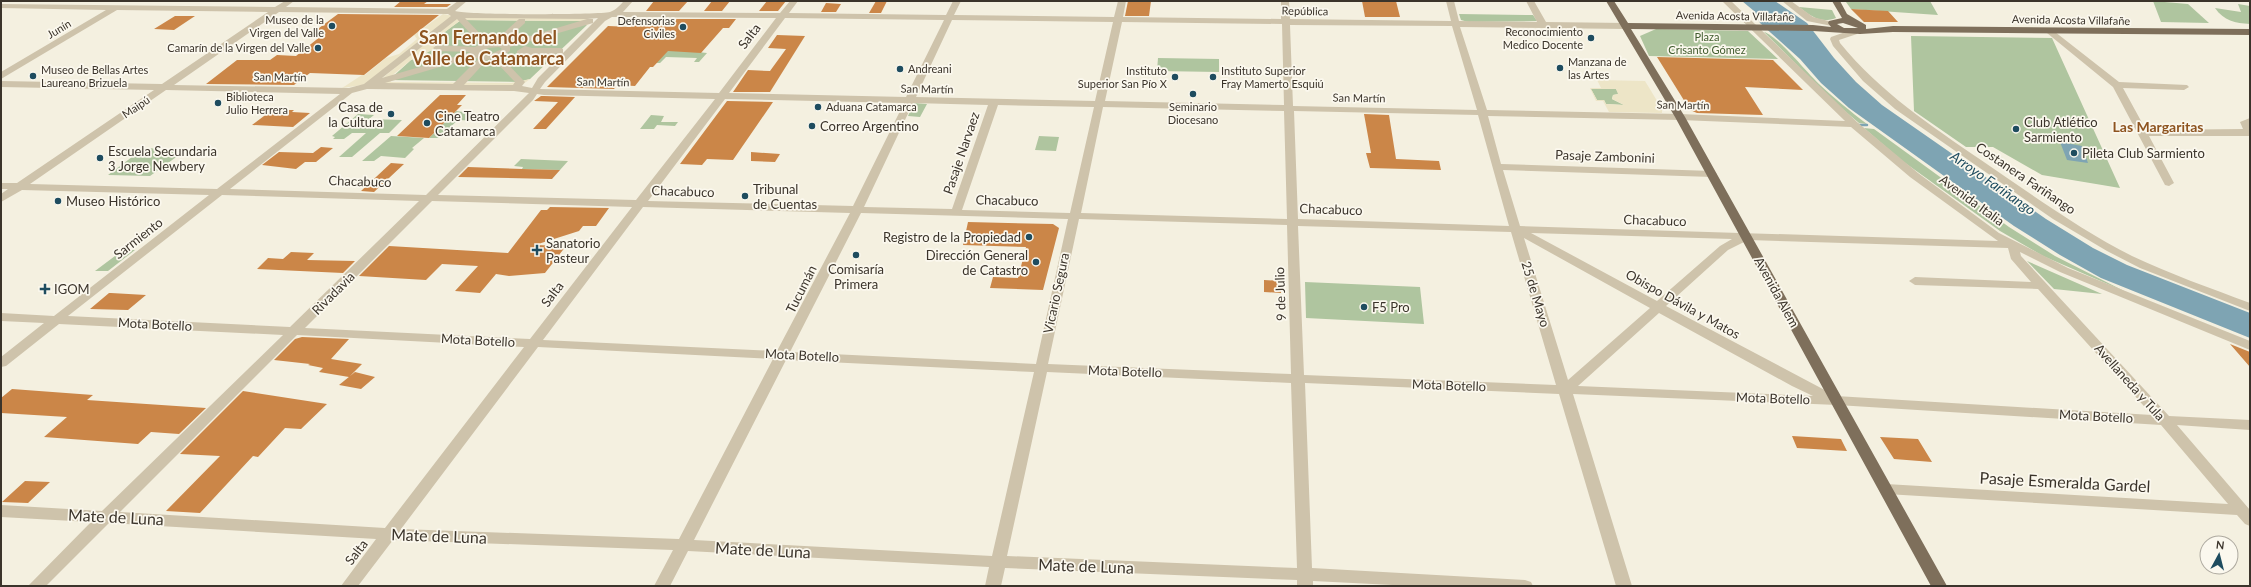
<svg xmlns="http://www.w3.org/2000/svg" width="2251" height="587" font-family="Lato,sans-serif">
<rect width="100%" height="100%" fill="#f4f0e0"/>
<path fill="#afc59f" d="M1930,1L1938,15L1851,9L1846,2Z
M2153,1L2188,4L2209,23L2161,22Z
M2238,4L2250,6V24C2235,23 2224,21 2215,8L2241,12Z
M1799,7L1832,10L1836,18C1820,24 1811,16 1799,7Z
M1459,14L1533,15L1537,21L1468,22L1461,20Z
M461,20L581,21L587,25L530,79L520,82L389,80L411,60L426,54L440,35Z
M1656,29L1748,31L1778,59L1649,56L1640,36Z
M1764,32C1778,36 1807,73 1819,84C1835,99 1850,111 1867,124L1859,123L1833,101Z
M1911,36L2052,38L2120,188L2042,175L1993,147H1966L1914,111Z
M616,43L707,53L699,62H694L697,58L666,57L660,63H656Z
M1158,58L1219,59V72L1157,71Z
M1591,89H1616L1619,94L1613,95L1612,99L1624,105L1606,104L1604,100H1597Z
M914,103L927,104L920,117L908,116Z
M456,111L485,115L479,121L458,120L438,138H429Z
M358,114L374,115L369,119L402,120L389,133H380L352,157H339L366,133H352L344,139H333L335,137L332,136Z
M651,115L664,116L661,122H678L675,126L657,125L654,129H640Z
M1864,128L1874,129L2009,227L2055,256L2126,292L2043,256L2000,231L1901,160Z
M391,136L424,138L412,148L414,149L405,158L381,156L374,161H362Z
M1039,136L1059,137L1056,151L1035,150Z
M144,148L186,150L150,176L108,175Z
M521,159L568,161L560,170L522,169L523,167L514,166Z
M123,250H135L108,271H95Z
M2027,261L2102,294L2054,289Z
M1305,282L1420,287L1424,324L1306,318Z"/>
<path fill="#ede5c7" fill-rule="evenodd" d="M443,14L459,17L584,18L588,19L590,23L587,25L581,21L461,20L441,35L443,41L437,48L411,60L389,78L391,82L511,83L530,79L522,85H388L379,81L396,67L363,85L342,88L362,75H365L386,58L399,54L417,39L414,35Z
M1597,80L1645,81L1662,109V113L1609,112L1603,101H1596L1590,88H1601ZM1591,89H1616L1618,94L1613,95L1612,99L1624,105L1606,104L1604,100H1597Z"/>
<path fill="#7ea4b3" d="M1742,1H1775L1807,23L1834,58L1856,82L1882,105L2046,219L2093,248L2127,265L2250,313V338L2101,278L2060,255L2014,226L1849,108L1821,83L1800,59L1771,33L1760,23L1754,11Z
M2060,142L2082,146L2088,163L2067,160Z"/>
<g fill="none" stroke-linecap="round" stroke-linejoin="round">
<path stroke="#7ea4b3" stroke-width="2.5" d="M1857,125H1867"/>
</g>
<path fill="#cb8648" d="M401,1H428L424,4H451L447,7H394Z
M654,1H688L679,11H646Z
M712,1H730L722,11H704Z
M767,1H786L778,11H759Z
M876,1H887L881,13H869Z
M1128,1H1151L1149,16H1125Z
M1362,1H1396L1400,17H1365Z
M826,3L841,4L836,12H821Z
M1851,9L1888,11L1898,22H1864Z
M338,14L439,15L364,75L310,73L294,85L206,84L237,60H270L277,55L296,56L321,36H317L320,34H311Z
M175,16H195L174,30L154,29Z
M639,19H736L729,28H723L701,53L668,51L653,67H650L635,86L617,85L614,89L547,87L608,26L631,27Z
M777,35L805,36L770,92H733L748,70L770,71L786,49L768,48Z
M1657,57L1773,60L1803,90L1745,87L1763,115L1697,113L1690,110Z
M440,95H466L457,105H462L429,138L397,136Z
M541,96H544L575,97L546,129H533L558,102L534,101Z
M727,101L773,102L733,160L707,159L702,165L680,164Z
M272,110H294L292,112L310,113L293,127L252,125Z
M1364,114L1389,115L1396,159L1439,161L1441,170L1370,168L1366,153H1371Z
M321,147L333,148L316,162H305L296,169L262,165L279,152L313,153Z
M751,152L780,154L775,162L751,161Z
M391,163L404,164L374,192L361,191Z
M468,167L522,169L560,170L552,179L458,177Z
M550,207L609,208L596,226H583L579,231L535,245L566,246L545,273L509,276L496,274L480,293L455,291L478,266L442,264L426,280L359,276L389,246L508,253L541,210H547Z
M968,222L1053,224L1059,228L1043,290L990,288L993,277L1018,278L1026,247L963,245Z
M291,252L314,253L307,260L355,261L343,273L257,269L268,258L283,259Z
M1264,280L1281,281V293L1264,292Z
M109,293H111L146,295L128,310L90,309Z
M302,337L349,339L331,359L362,364L349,377L319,372L323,368L308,365L310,364L274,360L295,339Z
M2230,344L2250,352V367Z
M355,372L375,377L361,389L339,385Z
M12,389L93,395L87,400L206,408L179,434L151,432L138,444L44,437L67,417L1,413V398Z
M243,391L327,404L301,429L285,428L258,457L253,456L200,513L166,511L220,456L180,454Z
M1792,436L1841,439L1847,451L1797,448Z
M1880,437L1918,439L1932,462L1894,459Z
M25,481L50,482L28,503L2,502Z"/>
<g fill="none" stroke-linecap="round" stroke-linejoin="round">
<path fill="#cec3ab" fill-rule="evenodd" d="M285,1H294L286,7L447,9L458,1H467L455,11C465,15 598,15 610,12C616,10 620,5 624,1H633L623,12L780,13L790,1H798L789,13L946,15L953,1H961L954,15L1114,17L1118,1H1126L1123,17L1281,19V1H1289L1290,19L1451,21L1446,1H1454L1459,21L1537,22L1526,1H1534L1546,22L1626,23L1630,26L1626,29L1460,27L1487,110L1680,114L1845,121L1722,1H1731L1857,122L1918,173L1999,233L2068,268L2250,341V350L2060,272L2020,252L2021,256L2169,416L2250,420V430L2177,425L2250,510V526L2245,524L2237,515L1886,494L1881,493L1879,489L1881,485L1886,484L2228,504L2161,425L1837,405L1573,394L1632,586H1616L1559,394L1305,383L1312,568L1525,580L1531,582L1533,586H1412L1313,581V586H1297V580L1005,568L1001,586H985L989,567L688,551L670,586H654L673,550L393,540L358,586H341L376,539L109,523L46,586H28L91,522L1,517V505L102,511L283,335L59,324L6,366L1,367V357L44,323L1,321V313L54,316L209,195L22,190L1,202V194L8,189H1V183H17L154,90L1,87V81L162,84L268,12L117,10L1,79V72L106,10L1,8V4L275,7ZM279,12L448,14L451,16L364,84L349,88L174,85ZM612,17H628L776,18L719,93L540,89L545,82L605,21ZM465,18L587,19L598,18L563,53V49L560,48H532L525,46L517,51V55C522,56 557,54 563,53L538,78L532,88L522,86L525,82L523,80L501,57L510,51V47L593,23V19H587L506,43L504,42L525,23V19H519L495,41L488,42ZM785,18L944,20L906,97L729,93ZM457,19L480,44L475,47L437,45L433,48L437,51L471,52L382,78ZM952,20L1113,22L1095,101L916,97ZM1122,22L1282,24L1284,105L1105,101ZM1290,25L1452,26L1477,110L1293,106ZM499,47L502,49L491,54L480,53L488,48ZM474,57L478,59L453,84L385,83ZM493,59L515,82L513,85H464L487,60ZM367,89L514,91L529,93L426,195L230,189L352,93ZM166,90L340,94L217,189L30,184ZM537,94L544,95L715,99L636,200L438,195L533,100ZM725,99L904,103L853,206L648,201ZM913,103L988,105L952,209L864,207ZM998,105L1094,107L1070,213L962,210ZM1103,107L1284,111L1287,219L1081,213ZM1294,111L1478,115L1509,226L1298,219ZM1488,116L1680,120L1851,127L1910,177L1998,241L1520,226L1503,170L1712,177L1717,174L1712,171L1501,164ZM222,195L419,201L290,327L68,316ZM432,201L632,207L530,339L305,328ZM643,207L850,213L777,351L543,340ZM861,213L1068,219L1036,364L790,352ZM1079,219L1287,225L1291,374L1048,364ZM1298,226L1511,232L1556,385L1304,375ZM1531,233L1732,239L1720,246L1657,301ZM1524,238L1650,308L1568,380ZM1748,240L2008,248L2011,259L2031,282L1915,277L1909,281L1915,285L2038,289L2152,415L1836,396L1666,306L1728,250ZM1659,313L1792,386L1813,396L1578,386ZM297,335L524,347L385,528L120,512ZM538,347L773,359L679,539L401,529ZM786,360L1034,372L992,556L694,540ZM1047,372L1291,383L1297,568L1007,556Z
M1782,1H1791L1813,17L1836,23L1832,26L1807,21Z
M2050,28L2119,82L2187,85L2189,87L2184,90L2123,88L2146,130L2243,129L2240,122L2250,118V136H2149L2174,183L2169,186L2165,185L2113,87L2047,33V29Z
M1854,29L1857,30V34L1839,40L1840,43C1880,92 1930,125 1981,160C2031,194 2079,229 2132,256C2170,274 2210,288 2250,303V311L2140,268L2107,251L2053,219L1895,109L1863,81L1833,46L1830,39L1831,37Z"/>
<path fill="#7e6f5b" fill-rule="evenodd" d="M1606,1H1614L1628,23L1813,25L1831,27L1828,23L1829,21L1842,18L1832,1H1840L1847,14L1866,25V29L1893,26L2250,29V35L1893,32L1860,34L1813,31L1631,29L1685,117L1947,586H1931L1675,117ZM1843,23L1858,28H1844L1837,24Z"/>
</g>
<g fill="#1e4c5f" stroke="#fbf8ee" stroke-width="1.5">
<circle cx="332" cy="26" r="4"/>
<circle cx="683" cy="27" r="4"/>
<circle cx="1591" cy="38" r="4"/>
<circle cx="318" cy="48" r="4"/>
<circle cx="1560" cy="68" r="4"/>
<circle cx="900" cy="69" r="4"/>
<circle cx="33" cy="76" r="4"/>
<circle cx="1175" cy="77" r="4"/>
<circle cx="1213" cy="77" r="4"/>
<circle cx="1193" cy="94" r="4"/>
<circle cx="218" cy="103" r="4"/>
<circle cx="818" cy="107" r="4"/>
<circle cx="391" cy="114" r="4"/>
<circle cx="427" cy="123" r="4"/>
<circle cx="812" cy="126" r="4"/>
<circle cx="2016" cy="129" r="4"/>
<circle cx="2074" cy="153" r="4"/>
<circle cx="100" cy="158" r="4"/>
<circle cx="745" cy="196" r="4"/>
<circle cx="58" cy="201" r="4"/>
<circle cx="1029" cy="237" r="4"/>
<path d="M535 244h4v4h4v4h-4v4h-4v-4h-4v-4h4z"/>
<circle cx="856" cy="255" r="4"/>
<circle cx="1036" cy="262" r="4"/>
<path d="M43 283h4v4h4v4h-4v4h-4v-4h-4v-4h4z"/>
<circle cx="1364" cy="307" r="4"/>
</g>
<g text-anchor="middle" stroke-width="3.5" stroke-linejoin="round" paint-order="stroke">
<g font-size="11" fill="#3b342b" stroke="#fbf8ee">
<text transform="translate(1305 11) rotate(1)" y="4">República</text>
<text transform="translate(1735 16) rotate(1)" y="4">Avenida Acosta Villafañe</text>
<text transform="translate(2071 20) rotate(1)" y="4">Avenida Acosta Villafañe</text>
<text transform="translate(59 29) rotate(-31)" y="4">Junín</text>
<text transform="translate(280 77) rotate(1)" y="4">San Martín</text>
<text transform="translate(603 82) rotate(1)" y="4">San Martín</text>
<text transform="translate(927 89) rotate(1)" y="4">San Martín</text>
<text transform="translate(1359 98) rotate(1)" y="4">San Martín</text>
<text transform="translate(1683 105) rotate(1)" y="4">San Martín</text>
<text transform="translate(136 107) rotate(-34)" y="4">Maipú</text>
</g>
<g font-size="11" fill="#3b342b" stroke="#fbf8ee" text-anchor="start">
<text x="324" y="24" text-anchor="end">Museo de la<tspan x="324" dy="13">Virgen del Valle</tspan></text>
<text x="675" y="25" text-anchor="end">Defensorias<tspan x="675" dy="13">Civiles</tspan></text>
<text x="1583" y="36" text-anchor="end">Reconocimiento<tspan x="1583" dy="13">Medico Docente</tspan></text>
<text x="310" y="52" text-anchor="end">Camarín de la Virgen del Valle</text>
<text x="1568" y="66">Manzana de<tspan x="1568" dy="13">las Artes</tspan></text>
<text x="908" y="73">Andreani</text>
<text x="41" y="74">Museo de Bellas Artes<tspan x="41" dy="13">Laureano Brizuela</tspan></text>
<text x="1167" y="75" text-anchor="end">Instituto<tspan x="1167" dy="13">Superior San Pío X</tspan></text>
<text x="1221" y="75">Instituto Superior<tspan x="1221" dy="13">Fray Mamerto Esquiú</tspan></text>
<text x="226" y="101">Biblioteca<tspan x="226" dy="13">Julio Herrera</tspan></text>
<text x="826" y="111">Aduana Catamarca</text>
<text x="1193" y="111" text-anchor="middle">Seminario<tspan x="1193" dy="13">Diocesano</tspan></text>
</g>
<g font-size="11" fill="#3f5b2d" stroke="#fbf8ee">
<text x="1707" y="41">Plaza<tspan x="1707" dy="13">Crisanto Gómez</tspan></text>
</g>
<g font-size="13" fill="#3b342b" stroke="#fbf8ee">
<text transform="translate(749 36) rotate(-53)" y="5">Salta</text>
<text transform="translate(961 153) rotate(-71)" y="5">Pasaje Narvaez</text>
<text transform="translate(1605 156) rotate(2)" y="5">Pasaje Zambonini</text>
<text transform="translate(2026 178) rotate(34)" y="5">Costanera Fariñango</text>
<text transform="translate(360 181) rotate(2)" y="5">Chacabuco</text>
<text transform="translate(683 191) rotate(2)" y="5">Chacabuco</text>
<text transform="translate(1007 200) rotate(1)" y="5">Chacabuco</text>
<text transform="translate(1972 200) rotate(36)" y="5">Avenida Italia</text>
<text transform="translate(1331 209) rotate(2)" y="5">Chacabuco</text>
<text transform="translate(1655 220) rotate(2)" y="5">Chacabuco</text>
<text transform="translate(138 238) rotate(-38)" y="5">Sarmiento</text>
<text transform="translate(801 289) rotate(-63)" y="5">Tucumán</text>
<text transform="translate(1777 292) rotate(61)" y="5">Avenida Alem</text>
<text transform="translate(333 293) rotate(-45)" y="5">Rivadavia</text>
<text transform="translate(1056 293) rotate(-78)" y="5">Vicario Segura</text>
<text transform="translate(552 294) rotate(-53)" y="5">Salta</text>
<text transform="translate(1280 294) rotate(-92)" y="5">9 de Julio</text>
<text transform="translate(1536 294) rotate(73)" y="5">25 de Mayo</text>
<text transform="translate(1683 304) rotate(29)" y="5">Obispo Dávila y Matos</text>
<text transform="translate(155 324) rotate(3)" y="5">Mota Botello</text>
<text transform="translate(478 340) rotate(3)" y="5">Mota Botello</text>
<text transform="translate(802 355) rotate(3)" y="5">Mota Botello</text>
<text transform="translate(1125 371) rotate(2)" y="5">Mota Botello</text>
<text transform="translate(2130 382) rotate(48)" y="5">Avellaneda y Tula</text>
<text transform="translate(1449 385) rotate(2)" y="5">Mota Botello</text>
<text transform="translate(1773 398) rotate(2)" y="5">Mota Botello</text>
<text transform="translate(2096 416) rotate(3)" y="5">Mota Botello</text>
<text transform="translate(356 552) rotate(-52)" y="5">Salta</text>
</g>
<g font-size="13" fill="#3b342b" stroke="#fbf8ee" text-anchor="start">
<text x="383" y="112" text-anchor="end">Casa de<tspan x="383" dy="15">la Cultura</tspan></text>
<text x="435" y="121">Cine Teatro<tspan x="435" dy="15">Catamarca</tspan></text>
<text x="2024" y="127">Club Atlético<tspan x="2024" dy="15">Sarmiento</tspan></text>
<text x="820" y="131">Correo Argentino</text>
<text x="108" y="156">Escuela Secundaria<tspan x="108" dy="15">3 Jorge Newbery</tspan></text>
<text x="2082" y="158">Pileta Club Sarmiento</text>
<text x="753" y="194">Tribunal<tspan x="753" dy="15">de Cuentas</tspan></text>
<text x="66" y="206">Museo Histórico</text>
<text x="1021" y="242" text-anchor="end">Registro de la Propiedad</text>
<text x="546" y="248">Sanatorio<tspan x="546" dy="15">Pasteur</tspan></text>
<text x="1028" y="260" text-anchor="end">Dirección General<tspan x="1028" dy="15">de Catastro</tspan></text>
<text x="856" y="274" text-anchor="middle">Comisaría<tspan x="856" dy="15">Primera</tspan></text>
<text x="54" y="294">IGOM</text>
<text x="1372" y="312">F5 Pro</text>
</g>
<g font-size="14" font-weight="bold" fill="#8e5420" stroke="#fbf8ee">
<text x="2158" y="132">Las Margaritas</text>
</g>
<g font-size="14" font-style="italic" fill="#1e4c5f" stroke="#fbf8ee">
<text transform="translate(1993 183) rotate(35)" y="5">Arroyo Fariñango</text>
</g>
<g font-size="16" fill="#3b342b" stroke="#fbf8ee">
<text transform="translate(2065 482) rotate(3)" y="6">Pasaje Esmeralda Gardel</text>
<text transform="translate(116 517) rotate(3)" y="6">Mate de Luna</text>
<text transform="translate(439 536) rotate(2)" y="6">Mate de Luna</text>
<text transform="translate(763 550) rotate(3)" y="6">Mate de Luna</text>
<text transform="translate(1086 566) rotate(2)" y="6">Mate de Luna</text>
</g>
<g font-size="18" font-weight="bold" fill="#8e5420" stroke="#fbf8ee">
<text x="488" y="44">San Fernando del<tspan x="488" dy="21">Valle de Catamarca</tspan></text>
</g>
</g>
<rect width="2251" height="587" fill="none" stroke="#3b342b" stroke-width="4"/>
<g transform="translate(2219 555) rotate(7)"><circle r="19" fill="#fbf8ee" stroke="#aeaaa0"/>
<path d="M0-3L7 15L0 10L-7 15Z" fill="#1e4c5f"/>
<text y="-6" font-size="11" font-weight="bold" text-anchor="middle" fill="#3b342b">N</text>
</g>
</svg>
